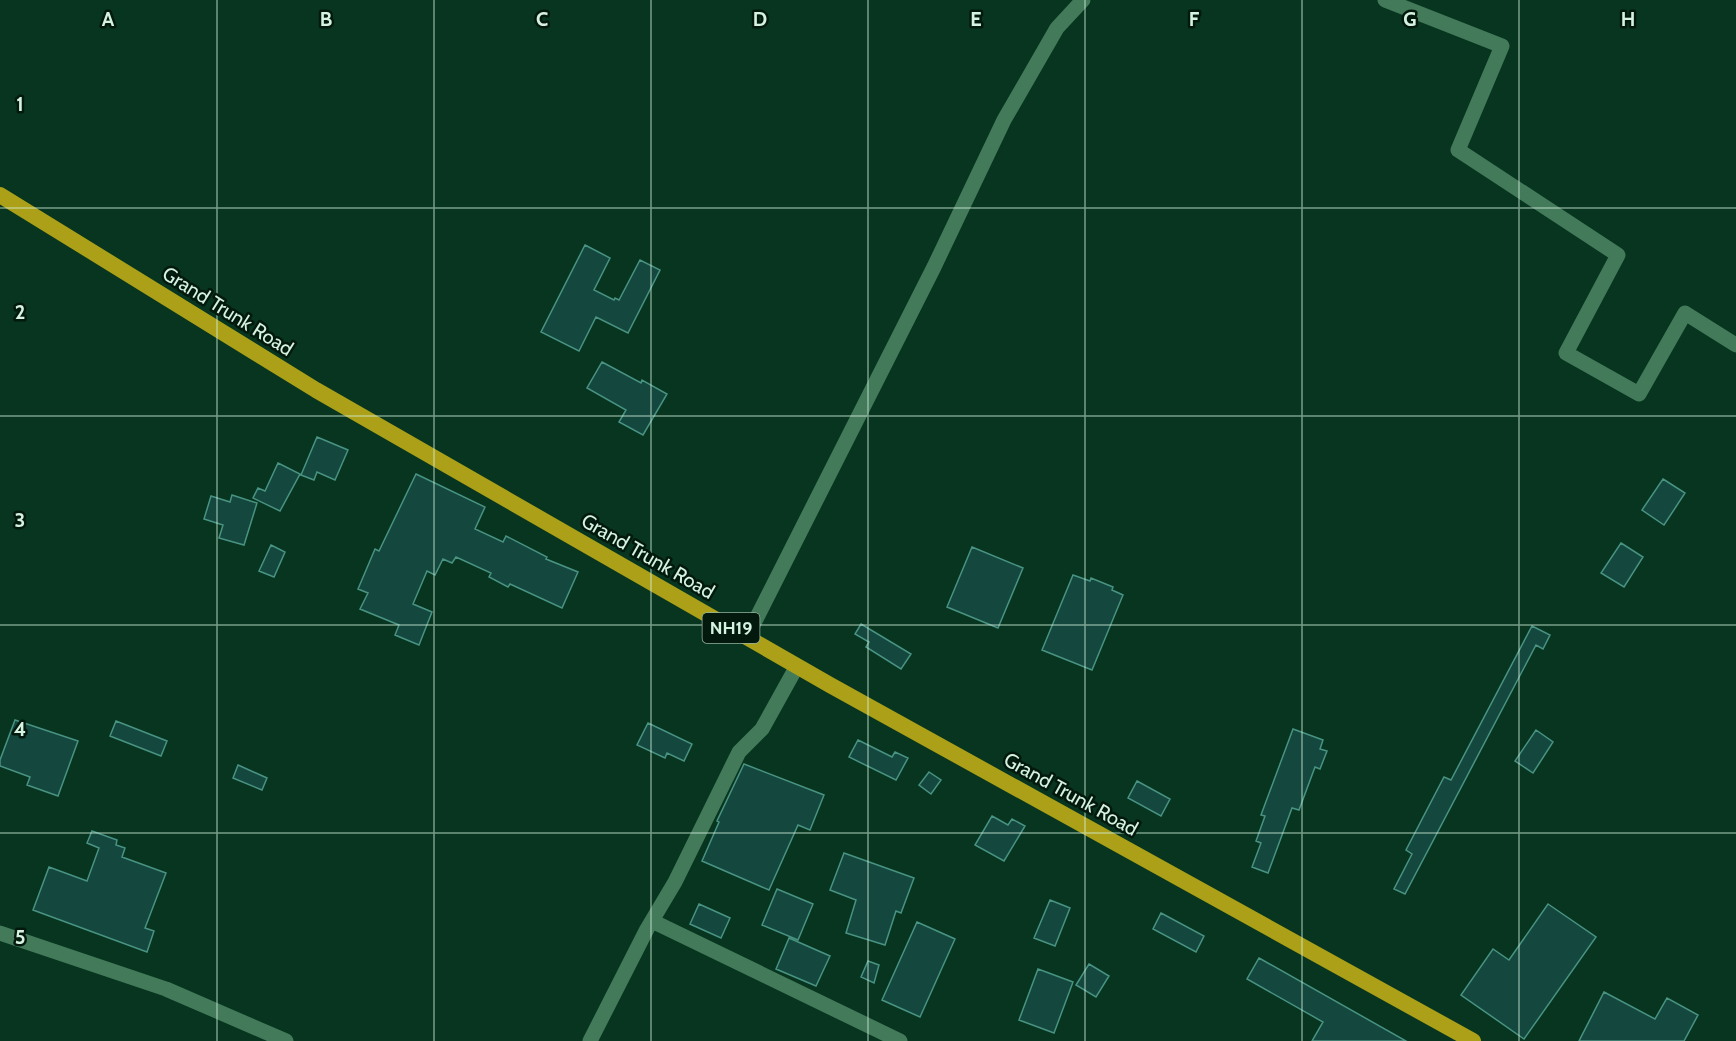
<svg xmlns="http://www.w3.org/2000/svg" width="1736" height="1041" font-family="Cabin,sans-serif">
<rect width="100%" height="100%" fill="#07351f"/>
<path fill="#14473d" stroke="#499383" stroke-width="1.5" d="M585,245L610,258L594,290L614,300L615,298L619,300L640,260L660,270L628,333L596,317L579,351L541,332Z
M602,362L641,383L642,380L667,394L643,435L619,422L626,410L587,388Z
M317,437L348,450L335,480L317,472L314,480L301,475Z
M278,463L300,474L280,511L253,498L258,488L265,491Z
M416,474L485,507L475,529L503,542L506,536L547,557L546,559L578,572L562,608L510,584L508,587L489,577L491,573L456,557L452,563L443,559L435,575L427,571L413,604L432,612L419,645L395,635L399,625L360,609L368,593L358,589L375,549L379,551Z
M1663,479L1685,493L1664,525L1642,510Z
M232,495L257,503L244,545L219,538L223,525L204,519L211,496L230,502Z
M1621,543L1643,557L1624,587L1601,573Z
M271,545L285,552L274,577L259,571Z
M972,547L1023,568L998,628L947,607Z
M1073,575L1090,581L1091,578L1113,587L1112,590L1123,595L1092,670L1042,650Z
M861,624L911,654L901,669L866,647L869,642L855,634Z
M1532,626L1550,635L1543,649L1536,645L1405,894L1394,889L1412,854L1406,850L1444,777L1451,780Z
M15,720L78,741L58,796L27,785L30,777L0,766V760Z
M116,721L167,741L161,756L110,736Z
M648,723L692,744L684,761L667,753L665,758L637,745Z
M1293,729L1323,740L1320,749L1327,751L1320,769L1315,767L1299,810L1292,808L1268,873L1252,867L1261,843L1256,841L1265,816L1261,815Z
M1536,730L1553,742L1533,773L1515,761Z
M858,740L892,757L895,752L908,758L896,780L849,757Z
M744,764L824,795L810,830L798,825L769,890L702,861L719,822L717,821Z
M238,765L267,778L262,790L233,778Z
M929,772L941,780L931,794L919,785Z
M1137,781L1170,799L1161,816L1128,798Z
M992,816L1008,825L1012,819L1025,826L1004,861L975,845Z
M92,831L117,840L116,845L125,848L122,857L166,873L145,928L154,931L147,952L33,910L49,867L87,881L99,848L87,843Z
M844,853L914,878L901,913L896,911L885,945L846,933L856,900L830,890Z
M777,889L813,904L798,940L762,925Z
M1050,900L1070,908L1055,946L1034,938Z
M699,904L730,918L721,938L690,924Z
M1548,904L1596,937L1524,1039L1461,995L1493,949L1509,960Z
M1161,913L1204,936L1196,952L1153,929Z
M917,922L955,939L920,1017L882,1000Z
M789,938L830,956L816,986L776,969Z
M1259,958L1406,1041H1312L1323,1022L1247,979Z
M868,961L879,965L874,983L861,977Z
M1089,964L1109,976L1096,997L1076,985Z
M1038,969L1073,982L1054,1033L1019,1020Z
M1604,992L1655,1019L1667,998L1698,1015L1684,1041H1579Z"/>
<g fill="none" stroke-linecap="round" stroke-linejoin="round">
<path stroke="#427a5a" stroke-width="15" d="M1385,0L1502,46L1458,150L1618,255L1566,353L1639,394L1685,313L1736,345
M747,637L934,267L1004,120L1057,28L1083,0
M652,921L900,1041
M0,933L166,989L286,1041
M590,1041L647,929L675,882L739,752L762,729L797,666"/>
<path stroke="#aba018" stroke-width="16" d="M0,195L316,390L830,685L1473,1041"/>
</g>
<path fill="none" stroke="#d5f3e0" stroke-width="1.5" stroke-opacity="0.55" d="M217,0V1041M434,0V1041M651,0V1041M868,0V1041M1085,0V1041M1302,0V1041M1519,0V1041M0,208H1736M0,416H1736M0,625H1736M0,833H1736"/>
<g text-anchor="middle" stroke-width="5" stroke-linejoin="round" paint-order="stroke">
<rect fill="#03190d" stroke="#96b2a1" stroke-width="1.5" x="702.5" y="613" width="57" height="30" rx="4.5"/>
<g font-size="18" font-weight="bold" fill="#d5f3e0">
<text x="731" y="634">NH19</text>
</g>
<g font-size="20" fill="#d5f3e0" stroke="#03190d">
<text transform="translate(228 311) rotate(32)" y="7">Grand Trunk Road</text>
<text transform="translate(648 556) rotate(30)" y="7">Grand Trunk Road</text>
<text transform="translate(1071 794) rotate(29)" y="7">Grand Trunk Road</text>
</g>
</g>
<g font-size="20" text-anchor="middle" font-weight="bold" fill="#d5f3e0" stroke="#03190d" stroke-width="5" stroke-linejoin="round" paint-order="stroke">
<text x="108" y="26">A</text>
<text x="326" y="26">B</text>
<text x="542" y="26">C</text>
<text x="760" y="26">D</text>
<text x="976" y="26">E</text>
<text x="1194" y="26">F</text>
<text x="1410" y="26">G</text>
<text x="1628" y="26">H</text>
<text x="20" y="111">1</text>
<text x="20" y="319">2</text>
<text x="20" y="527">3</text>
<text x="20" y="736">4</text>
<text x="20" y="944">5</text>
</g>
</svg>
